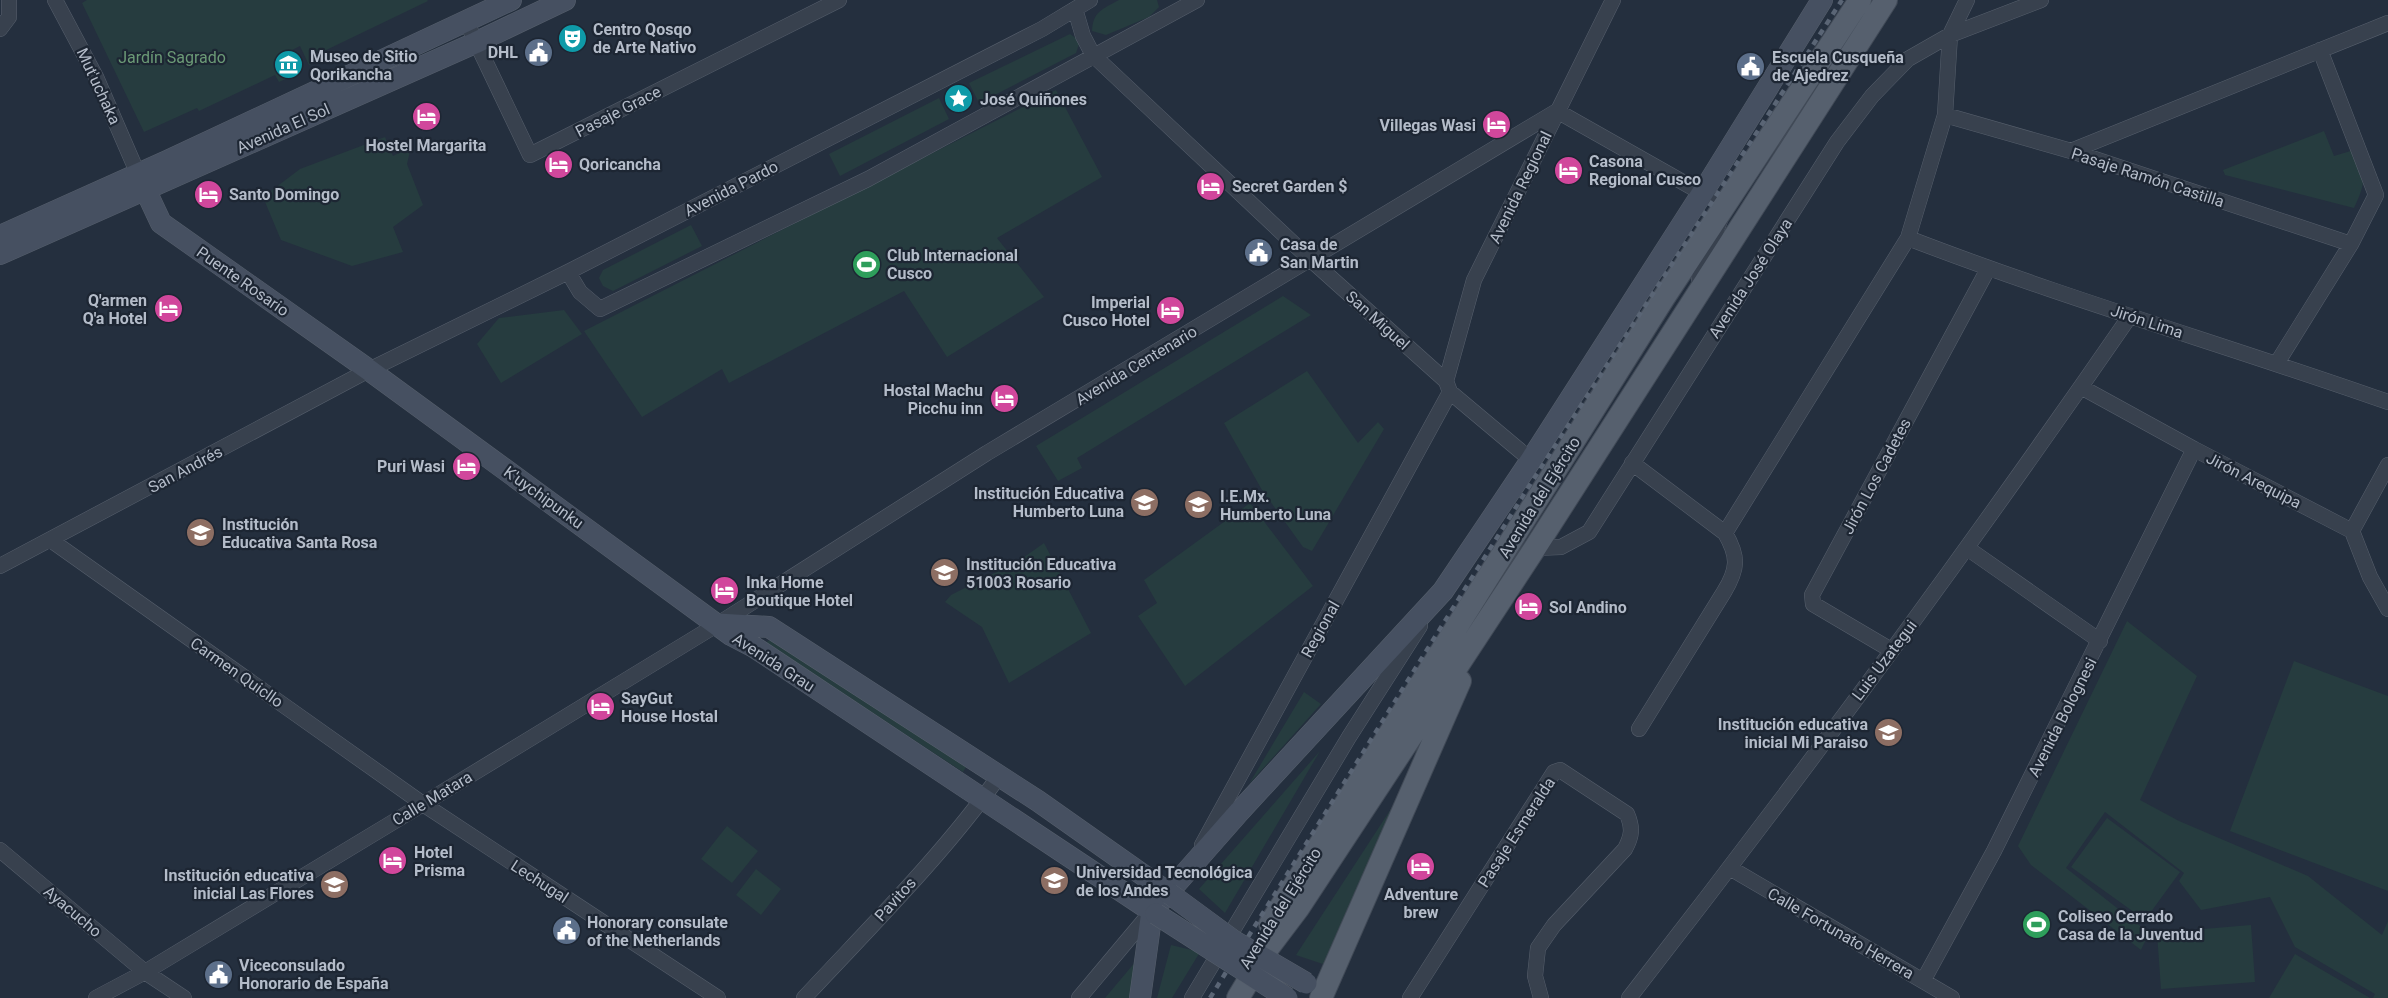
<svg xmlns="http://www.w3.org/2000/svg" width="2388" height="998" font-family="Roboto,sans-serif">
<rect width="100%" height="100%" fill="#242f3e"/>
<path fill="#263c3f" d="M87,0H427L428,1L320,53L322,59L309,65L300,46L286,53L296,74L279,82L275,75L199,111L197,108L144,132L82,3Z
M1119,0H1157L1159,7L1149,17L1106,35L1092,31C1093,11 1103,9 1119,0Z
M1070,34L1080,41L1076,53L979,103L969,83Z
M1056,90L1102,177L997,238L1044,297L947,357L904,291L729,383L722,369L642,417L584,331Z
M939,98L949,119L840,176L829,154Z
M2324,131L2334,156L2354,150C2365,178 2367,180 2354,208L2225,175L2223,170Z
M385,137L393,156L411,147L407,164L423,205L393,227L403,252L352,266L281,240L263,197L300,169Z
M691,225L702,246L613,291L603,286L599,278L603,270Z
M1283,296L1311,315L1077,458L1082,468L1058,481L1036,446Z
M564,310L582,334L501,383L477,344L499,318Z
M1307,371L1358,443L1378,422L1384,429L1312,551L1303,547L1262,490L1224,423Z
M1250,503L1313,586L1185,686L1138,616L1157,603L1144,580Z
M1044,543L1091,633L1009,683L982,627L945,602L951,595L1020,560Z
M2127,621L2197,676L2140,800L2179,821L2308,876L2382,935L2388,921V998H2373L2375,994L2295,947L2270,897L2201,910L2179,881L2184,873L2105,812L2066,868L2149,933L2141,950L2031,865L2018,846Z
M771,638L966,767L963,772L766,643Z
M2294,661L2388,696V891L2230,831Z
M1304,692L1321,704L1249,784Z
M1320,751L1225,913L1199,889Z
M1411,778L1326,965L1296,955Z
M2107,818L2180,872L2145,920L2071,867Z
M727,826L758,851L732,883L701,859Z
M756,869L781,889L761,915L736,895Z
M2251,925L2255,982L2161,989L2157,933Z
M1171,945L1200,952L1172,998H1157Z
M1142,954L1132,998H1105Z
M2295,954L2370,998H2269Z"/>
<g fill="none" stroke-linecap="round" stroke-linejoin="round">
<defs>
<path id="street" d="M55,0L96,77L138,174
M1075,9L1083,36L1093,55L1311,260L1446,381L1450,392L1531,460
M466,21L530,155L839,0
M0,29L9,17V0
M1945,115L2071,151L2351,244
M2071,151L2388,23
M1908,238C2066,299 2229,346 2388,402
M568,272L580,292L600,309L868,179L1197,0
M2277,363L2351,244L2376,195L2320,50
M1446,381L1474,280L1613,0
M2081,387L2194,449L2352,531L2370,577L2388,609
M1632,463L1725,533C1739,557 1738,569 1724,592L1639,729
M2352,531L2388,465
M1725,533L1908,238L1945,115L1950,35L2041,0
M52,541L423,804L718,998
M1535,548L1561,547L1589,532L1837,142L1872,96L1908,59L1950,35L1967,0
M1967,548L2100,641
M0,566L369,370L568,272L1042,29L1090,0
M1891,650L1813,604L1812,595L1988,269
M1202,845L1450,392
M0,850L145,972L184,998
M1730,868L1952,998
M1923,981L1994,851L2194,449
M96,998L145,972L423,804L718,624L987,453L1557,111L1725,206L1699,279
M804,998C870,927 943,855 999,776
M1079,998L1152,911
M1192,998L1349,737L1420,626
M1410,998L1554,772L1560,770L1627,814C1633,828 1632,836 1625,849L1554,925L1538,948L1535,976L1541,998
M1629,998C1802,776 1970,548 2130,316"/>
<path id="secondary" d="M138,174L161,223L369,370L731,635L754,647L1156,914
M0,236L167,161L511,0
M0,254L475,43L565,0
M718,624L769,627L1038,801L1170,894
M1140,998L1152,911L1240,811L1443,591L1531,460L1703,192L1822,0"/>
<path id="primary" d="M1270,924L1663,299L1860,0
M1238,998L1268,948L1299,907L1535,548L1886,0
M1321,998L1460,681"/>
</defs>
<use href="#street" stroke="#565f6c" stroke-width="16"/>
<use href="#secondary" stroke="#565f6c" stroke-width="22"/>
<use href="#primary" stroke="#414a57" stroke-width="24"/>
<use href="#street" stroke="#38414e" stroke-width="15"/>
<use href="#secondary" stroke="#465061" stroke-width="21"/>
<use href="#primary" stroke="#56606e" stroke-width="22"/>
<path stroke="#5a6575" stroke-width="4.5" stroke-dasharray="6 6" stroke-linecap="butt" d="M1210,998L1526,491L1842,0"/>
<defs>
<path id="secondary-bridge" d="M1170,894L1234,941L1306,983
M1156,914L1287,998"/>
</defs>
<use href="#secondary-bridge" stroke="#565f6c" stroke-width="22" stroke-linecap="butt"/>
<use href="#secondary-bridge" stroke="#465061" stroke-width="21"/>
</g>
<defs>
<symbol id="theatre-disc" viewBox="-11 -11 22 22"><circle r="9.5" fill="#0f9aa8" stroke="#1d2633"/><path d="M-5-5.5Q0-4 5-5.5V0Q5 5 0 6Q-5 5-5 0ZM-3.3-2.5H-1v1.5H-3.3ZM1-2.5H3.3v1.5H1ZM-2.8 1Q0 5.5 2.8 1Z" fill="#fff"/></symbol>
<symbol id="civic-disc" viewBox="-11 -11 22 22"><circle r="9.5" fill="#5c6f8a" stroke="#1d2633"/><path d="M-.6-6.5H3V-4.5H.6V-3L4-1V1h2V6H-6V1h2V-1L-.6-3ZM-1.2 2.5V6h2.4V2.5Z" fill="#fff"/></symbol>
<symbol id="museum-disc" viewBox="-11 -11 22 22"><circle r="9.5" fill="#0f9aa8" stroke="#1d2633"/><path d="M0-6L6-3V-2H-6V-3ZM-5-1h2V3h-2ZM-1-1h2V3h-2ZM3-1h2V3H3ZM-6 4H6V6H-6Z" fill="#fff"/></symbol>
<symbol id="sight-disc" viewBox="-11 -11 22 22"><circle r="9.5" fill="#0f9aa8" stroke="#1d2633"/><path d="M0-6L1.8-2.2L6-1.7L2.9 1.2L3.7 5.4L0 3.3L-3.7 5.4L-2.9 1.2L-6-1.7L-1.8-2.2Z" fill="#fff"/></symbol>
<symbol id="hotel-disc" viewBox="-11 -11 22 22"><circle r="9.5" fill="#d1479c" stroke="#1d2633"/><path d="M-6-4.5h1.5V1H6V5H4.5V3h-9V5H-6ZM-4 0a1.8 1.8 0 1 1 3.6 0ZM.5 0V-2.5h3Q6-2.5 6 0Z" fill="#fff"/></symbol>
<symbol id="stadium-disc" viewBox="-11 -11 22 22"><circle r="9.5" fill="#2e9e5b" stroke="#1d2633"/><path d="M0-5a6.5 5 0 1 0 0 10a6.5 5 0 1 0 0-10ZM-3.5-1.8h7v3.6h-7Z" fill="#fff"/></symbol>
<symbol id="school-disc" viewBox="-11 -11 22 22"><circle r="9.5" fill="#8d6e63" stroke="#1d2633"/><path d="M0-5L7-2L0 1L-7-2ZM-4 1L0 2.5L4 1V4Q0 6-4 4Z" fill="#fff"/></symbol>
<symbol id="university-disc" viewBox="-11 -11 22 22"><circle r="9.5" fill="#8d6e63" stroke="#1d2633"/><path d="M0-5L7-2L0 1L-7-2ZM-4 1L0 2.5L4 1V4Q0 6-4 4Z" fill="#fff"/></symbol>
</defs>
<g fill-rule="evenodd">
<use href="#theatre-disc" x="556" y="22" width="33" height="33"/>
<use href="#civic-disc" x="522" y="36" width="33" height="33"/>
<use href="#museum-disc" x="272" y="48" width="33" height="33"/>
<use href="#civic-disc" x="1734" y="50" width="33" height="33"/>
<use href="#sight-disc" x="942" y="82" width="33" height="33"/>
<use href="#hotel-disc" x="410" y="100" width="33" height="33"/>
<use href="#hotel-disc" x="1480" y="108" width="33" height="33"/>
<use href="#hotel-disc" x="542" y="148" width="33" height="33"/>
<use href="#hotel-disc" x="1552" y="154" width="33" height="33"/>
<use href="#hotel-disc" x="1194" y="170" width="33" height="33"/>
<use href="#hotel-disc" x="192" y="178" width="33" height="33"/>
<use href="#civic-disc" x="1242" y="236" width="33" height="33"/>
<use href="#stadium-disc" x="850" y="248" width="33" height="33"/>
<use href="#hotel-disc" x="152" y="292" width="33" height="33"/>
<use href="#hotel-disc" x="1154" y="294" width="33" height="33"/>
<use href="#hotel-disc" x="988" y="382" width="33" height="33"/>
<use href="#hotel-disc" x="450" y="450" width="33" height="33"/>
<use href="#school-disc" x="1128" y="486" width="33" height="33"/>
<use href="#school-disc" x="1182" y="488" width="33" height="33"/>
<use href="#school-disc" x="184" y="516" width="33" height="33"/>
<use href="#school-disc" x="928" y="556" width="33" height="33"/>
<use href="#hotel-disc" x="708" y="574" width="33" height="33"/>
<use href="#hotel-disc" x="1512" y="590" width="33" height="33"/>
<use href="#hotel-disc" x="584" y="690" width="33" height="33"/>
<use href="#school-disc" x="1872" y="716" width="33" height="33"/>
<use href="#hotel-disc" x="376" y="844" width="33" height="33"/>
<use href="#hotel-disc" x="1404" y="850" width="33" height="33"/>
<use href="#university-disc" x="1038" y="864" width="33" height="33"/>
<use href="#school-disc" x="318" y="868" width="33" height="33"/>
<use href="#stadium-disc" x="2020" y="908" width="33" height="33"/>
<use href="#civic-disc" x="550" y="914" width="33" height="33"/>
<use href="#civic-disc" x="202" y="958" width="33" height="33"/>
</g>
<g text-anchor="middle" stroke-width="4.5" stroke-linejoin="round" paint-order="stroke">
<g font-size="16" font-weight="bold" fill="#b4bcc9" stroke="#1d2633" text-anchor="start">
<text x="593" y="35">Centro Qosqo<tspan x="593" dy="18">de Arte Nativo</tspan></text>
<text x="518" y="58" text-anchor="end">DHL</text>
<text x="310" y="62">Museo de Sitio<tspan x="310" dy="18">Qorikancha</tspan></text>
<text x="1772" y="63">Escuela Cusqueña<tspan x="1772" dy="18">de Ajedrez</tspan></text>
<text x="980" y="105">José Quiñones</text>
<text x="1476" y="131" text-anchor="end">Villegas Wasi</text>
<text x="426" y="151" text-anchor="middle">Hostel Margarita</text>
<text x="1589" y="167">Casona<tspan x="1589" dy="18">Regional Cusco</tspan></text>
<text x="579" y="170">Qoricancha</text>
<text x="1232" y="192">Secret Garden $</text>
<text x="229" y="200">Santo Domingo</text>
<text x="1280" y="250">Casa de<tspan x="1280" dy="18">San Martin</tspan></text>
<text x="887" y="261">Club Internacional<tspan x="887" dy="18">Cusco</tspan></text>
<text x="147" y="306" text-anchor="end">Q'armen<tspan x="147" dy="18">Q'a Hotel</tspan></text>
<text x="1150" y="308" text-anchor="end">Imperial<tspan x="1150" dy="18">Cusco Hotel</tspan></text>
<text x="983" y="396" text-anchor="end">Hostal Machu<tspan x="983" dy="18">Picchu inn</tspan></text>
<text x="445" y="472" text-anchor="end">Puri Wasi</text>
<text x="1124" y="499" text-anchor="end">Institución Educativa<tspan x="1124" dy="18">Humberto Luna</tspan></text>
<text x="1220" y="502">I.E.Mx.<tspan x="1220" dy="18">Humberto Luna</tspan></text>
<text x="222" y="530">Institución<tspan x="222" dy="18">Educativa Santa Rosa</tspan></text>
<text x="966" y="570">Institución Educativa<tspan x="966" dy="18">51003 Rosario</tspan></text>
<text x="746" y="588">Inka Home<tspan x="746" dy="18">Boutique Hotel</tspan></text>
<text x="1549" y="613">Sol Andino</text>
<text x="621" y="704">SayGut<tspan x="621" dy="18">House Hostal</tspan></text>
<text x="1868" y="730" text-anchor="end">Institución educativa<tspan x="1868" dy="18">inicial Mi Paraiso</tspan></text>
<text x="414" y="858">Hotel<tspan x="414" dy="18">Prisma</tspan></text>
<text x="1076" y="878">Universidad Tecnológica<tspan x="1076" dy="18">de los Andes</tspan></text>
<text x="314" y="881" text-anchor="end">Institución educativa<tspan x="314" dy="18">inicial Las Flores</tspan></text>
<text x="1421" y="900" text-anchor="middle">Adventure<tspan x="1421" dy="18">brew</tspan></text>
<text x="2058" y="922">Coliseo Cerrado<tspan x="2058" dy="18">Casa de la Juventud</tspan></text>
<text x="587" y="928">Honorary consulate<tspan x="587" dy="18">of the Netherlands</tspan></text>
<text x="239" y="971">Viceconsulado<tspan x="239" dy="18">Honorario de España</tspan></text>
</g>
<g font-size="16" fill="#6b9a76" stroke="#1d2633">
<text x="172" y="63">Jardín Sagrado</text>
</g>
<g font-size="16" fill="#b4bcc9" stroke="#1d2633">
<text transform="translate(99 86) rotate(65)" y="6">Mut'uchaka</text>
<text transform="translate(618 111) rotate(-27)" y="6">Pasaje Grace</text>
<text transform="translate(283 128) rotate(-24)" y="6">Avenida El Sol</text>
<text transform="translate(2148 177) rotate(18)" y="6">Pasaje Ramón Castilla</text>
<text transform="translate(1520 187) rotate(-64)" y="6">Avenida Regional</text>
<text transform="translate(731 188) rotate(-27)" y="6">Avenida Pardo</text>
<text transform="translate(1750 278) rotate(-57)" y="6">Avenida José Olaya</text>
<text transform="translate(243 281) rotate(35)" y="6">Puente Rosario</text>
<text transform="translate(1378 320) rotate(42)" y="6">San Miguel</text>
<text transform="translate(2147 321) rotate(18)" y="6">Jirón Lima</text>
<text transform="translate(1136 365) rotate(-31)" y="6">Avenida Centenario</text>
<text transform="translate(185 469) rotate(-28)" y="6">San Andrés</text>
<text transform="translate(1876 476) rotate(-62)" y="6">Jirón Los Cadetes</text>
<text transform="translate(2254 480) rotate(27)" y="6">Jirón Arequipa</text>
<text transform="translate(544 497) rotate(36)" y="6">K'uychipunku</text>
<text transform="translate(1539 497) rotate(-58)" y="6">Avenida del Ejército</text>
<text transform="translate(1320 629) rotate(-61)" y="6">Regional</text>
<text transform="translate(1884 660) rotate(-53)" y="6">Luis Uzategui</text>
<text transform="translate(774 662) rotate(33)" y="6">Avenida Grau</text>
<text transform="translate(237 672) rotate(35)" y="6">Carmen Quicllo</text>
<text transform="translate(2062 717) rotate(-63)" y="6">Avenida Bolognesi</text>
<text transform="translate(432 798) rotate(-31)" y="6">Calle Matara</text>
<text transform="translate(1516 832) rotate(-57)" y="6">Pasaje Esmeralda</text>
<text transform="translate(540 881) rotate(33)" y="6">Lechugal</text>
<text transform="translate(895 899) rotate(-48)" y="6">Pavitos</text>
<text transform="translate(1280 908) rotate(-58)" y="6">Avenida del Ejército</text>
<text transform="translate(73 911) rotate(40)" y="6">Ayacucho</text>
<text transform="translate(1841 933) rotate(30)" y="6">Calle Fortunato Herrera</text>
</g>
</g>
</svg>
